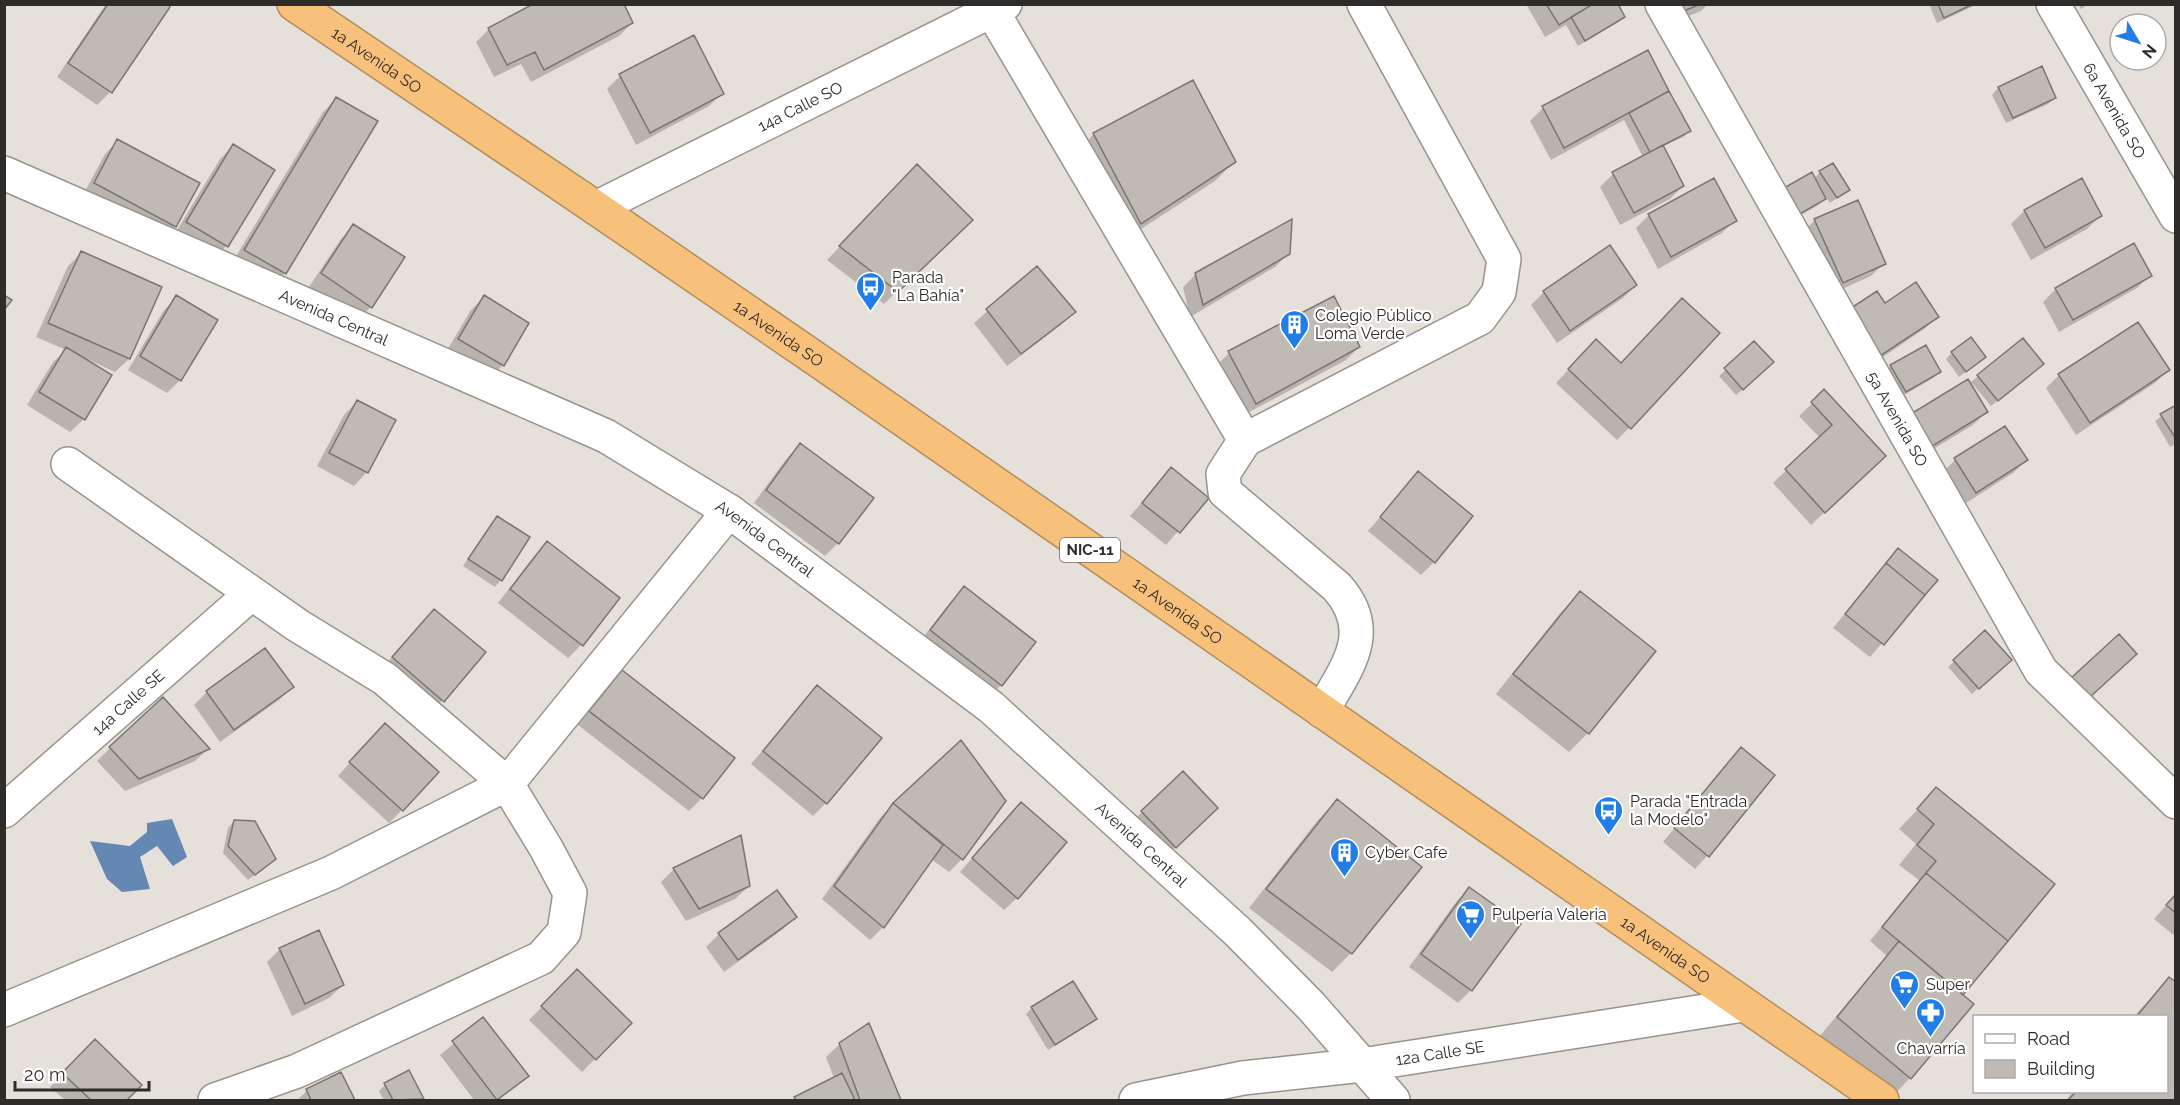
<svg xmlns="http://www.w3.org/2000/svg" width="2180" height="1105" font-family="Raleway,sans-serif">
<rect width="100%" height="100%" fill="#e6e0da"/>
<path fill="#6587b3" d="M172,819L187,857L173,866L157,846L140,857L150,889L122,892L107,879L90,841L130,846L147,832V823Z"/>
<path fill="#0003" fill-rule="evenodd" d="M106,4H164L110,92L97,105L57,77Z
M1526,4H1616L1624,17L1617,23L1578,46L1566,25L1545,37Z
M1655,4H1708L1701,11L1663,26Z
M1929,4H1978L1937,23Z
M2078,4H2088L2081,9Z
M632,23L619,36L531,82L521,64L494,77L476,42L489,29Z
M1647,52L1689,131L1683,137L1662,147L1683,186L1670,199L1620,225L1600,187L1613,174L1643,157L1624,120L1551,160L1530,121L1543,108Z
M2041,68L2055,98L2048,104L2006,123L1992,95L1998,88Z
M620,76L722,93L709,106L636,145L607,89Z
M1192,82L1234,162L1215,181L1121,242L1075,153L1093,135Z
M336,99L376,122L285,273L271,286L232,263L323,112Z
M118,141L198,184L174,226L161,239L82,197L105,154Z
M233,146L226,246L213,259L174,235L220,159Z
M917,166L958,233L884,304L827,260Z
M1820,172L1849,189L1830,203L1826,197L1818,205L1784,225L1814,179Z
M2024,211L2100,216L2087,229L2031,260L2011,224Z
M1649,215L1735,220L1722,233L1658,269L1636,228Z
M1815,220L1884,263L1871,276L1829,295L1802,233ZM1871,269V272L1836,287L1835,285Z
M354,226L371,307L358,320L309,287L341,239Z
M1609,247L1636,285L1623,298L1557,343L1531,305L1544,292Z
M81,253L160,287L129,359L115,372L85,358L84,419L70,432L27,405L53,362L66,350L36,337L68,266Z
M1288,254L1275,267L1190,317L1183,287L1196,274Z
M1037,268L1074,312L1061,325L1007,366L974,323Z
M2150,275L2137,288L2059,332L2043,302L2056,289Z
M177,297L180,380L167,393L128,370L164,310Z
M484,297L503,365L490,378L446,352L471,310Z
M1885,306L1937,316L1924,329L1864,370Z
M1754,343L1765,369L1736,395L1719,376Z
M1359,347L1346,360L1242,416L1216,366L1229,353Z
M1952,353L1977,363L1959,377L1946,359Z
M1583,354L1630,427L1617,440L1556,383Z
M2042,364L1991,406L1971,382L1978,376Z
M1891,366L1939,372L1933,378L1899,398L1885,372Z
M2168,370L2155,383L2076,435L2046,388L2059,375Z
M1824,392L1871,468L1811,525L1773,483L1820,438L1799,416Z
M357,401L394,421L367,472L354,486L317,466L344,415Z
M2176,406V444L2170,447L2155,421Z
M1986,412L1973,425L1907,465L1889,434Z
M2005,428L2026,460L2013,473L1963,505L1942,473L1955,460Z
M800,445L838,543L825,556L754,503L787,458Z
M1171,469L1207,498L1166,545L1130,516Z
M1419,473L1434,562L1421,575L1368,531Z
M497,518L501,580L495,587L463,566L491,524Z
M547,543L617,598L581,645L568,658L498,603L534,556Z
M1880,571L1936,580L1870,657L1833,628Z
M964,588L1001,685L988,698L918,644L951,601Z
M1580,593L1588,733L1569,752L1496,694L1561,612Z
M421,624L484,653L430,714L380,671Z
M1985,632L2003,666L1972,694L1948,667Z
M622,672L733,758L702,798L689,811L578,725L609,685Z
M292,687L279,700L220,742L194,705L207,692Z
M817,687L826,803L813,816L751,764Z
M372,738L402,810L389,823L338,776Z
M960,742L1004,801L962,859L949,872L931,859L883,927L870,940L822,899L880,818Z
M110,748L208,749L195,761L125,791L97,761Z
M1741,749L1773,775L1707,856L1695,869L1663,842Z
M1937,789L1961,995L1910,1078L1892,1097L1819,1037L1887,956L1870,941L1919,880L1899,865L1916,844L1899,829Z
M1337,801L1420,868L1351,953L1332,972L1249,908L1318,820Z
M1142,812L1203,820L1162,860L1129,825Z
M1008,817L1017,898L1004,910L960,872Z
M234,821L267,865L248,880L223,853L228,828Z
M740,837L749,886L735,899L686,921L661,882L674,869Z
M1469,889L1519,924L1471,990L1458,1003L1409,967L1456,902Z
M2176,894V937L2154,919Z
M795,917L782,930L724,972L706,947L719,934Z
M318,932L343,985L329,998L292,1016L267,962L280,949Z
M577,971L630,1023L582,1072L529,1020Z
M2169,979L2176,984V1100H2066L2073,1092H2166V1016H2134Z
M1032,1008L1095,1019L1088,1025L1048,1050L1026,1014Z
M483,1019L527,1076L498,1100H474L440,1055Z
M868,1025L900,1100H792L834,1078L826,1057L840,1044Z
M82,1054L140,1085L125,1100H65L50,1087Z
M340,1074L354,1100H297L307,1091Z
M385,1085L422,1099L421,1100H384L379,1091Z"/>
<path fill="#bfbab4" stroke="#7a756f" stroke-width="1.5" d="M108,4H167L170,7L112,93L68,63Z
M533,4H624L633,23L544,70L535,52L507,65L488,28Z
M1546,4H1593L1559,25Z
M1593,4H1618L1625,17L1585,41L1571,17Z
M1673,4H1701L1676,14Z
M1938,4H1973L1944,18Z
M694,35L724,94L650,133L619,74Z
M1648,50L1669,91L1564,148L1542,106Z
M2042,66L2056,98L2013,118L1998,87Z
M1193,80L1236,162L1141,224L1093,133Z
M1669,91L1691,131L1650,152L1629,113Z
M336,97L378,121L286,274L244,250Z
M117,139L200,183L176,227L94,183Z
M233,144L275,170L228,247L186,222Z
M1663,145L1684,186L1634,213L1612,172Z
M1833,163L1850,190L1837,198L1819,171Z
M917,164L973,220L898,292L839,246Z
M1812,172L1826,199L1791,219L1775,193Z
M1714,178L1737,221L1671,257L1648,214Z
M2082,178L2102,216L2045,248L2024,210Z
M1858,200L1886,264L1843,283L1814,219Z
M1292,219L1290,254L1203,305L1195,273Z
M353,224L405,257L372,308L321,273Z
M2134,243L2152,276L2073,320L2055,288Z
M1610,245L1637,285L1570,331L1543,291Z
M81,251L162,287L130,359L48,323Z
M1037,266L1076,312L1021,354L986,309Z
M1916,282L1939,317L1877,358L1845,312L1877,291L1885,303Z
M4,295L12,300L4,310Z
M176,295L218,320L181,381L140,356Z
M484,295L529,323L504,366L458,339Z
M1334,296L1360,347L1256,404L1228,351Z
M1682,298L1720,333L1631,429L1568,369L1596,339L1621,363Z
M2138,322L2170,370L2090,423L2058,374Z
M1971,337L1986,357L1966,372L1951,352Z
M2023,338L2044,364L1998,401L1977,375Z
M1754,341L1774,362L1743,390L1724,368Z
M1926,345L1941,372L1906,392L1890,365Z
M66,347L112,375L85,420L39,392Z
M1968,379L1988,412L1921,453L1901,420Z
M1824,389L1886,456L1825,513L1785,469L1832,425L1811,402Z
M357,400L396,420L368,473L329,453Z
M2176,405V439L2160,414Z
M2005,426L2028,460L1976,493L1954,458Z
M800,443L874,498L839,544L766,490Z
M1171,467L1209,498L1180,533L1142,503Z
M1418,471L1473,516L1435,563L1380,517Z
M497,516L530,537L502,581L468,559Z
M547,541L620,598L583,646L510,589Z
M1898,548L1938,580L1925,595L1886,563Z
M1886,563L1925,595L1884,645L1845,614Z
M964,586L1036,642L1002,686L930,630Z
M1580,591L1656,651L1589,734L1513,674Z
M434,609L486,652L444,702L392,657Z
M1985,630L2012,660L1979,689L1953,660Z
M2119,634L2137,654L2089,698L2071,678Z
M265,648L294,687L234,730L206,691Z
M622,670L735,758L703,799L589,711Z
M817,685L882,738L827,804L763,751Z
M163,697L210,749L139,779L109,747Z
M385,723L439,772L403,811L349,762Z
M961,740L1006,801L963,860L893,803Z
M1741,747L1775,775L1709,857L1674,828Z
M1183,771L1218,808L1176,848L1141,811Z
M1936,787L2055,884L2008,941L1926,873L1936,861L1917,845L1934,824L1917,809Z
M1337,799L1422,867L1352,954L1266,889Z
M1021,802L1067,842L1018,899L972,858Z
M893,803L943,845L884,928L834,886Z
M234,820L255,821L276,859L255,875L228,846Z
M741,835L750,886L699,909L673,868Z
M1926,873L2008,941L1963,995L1882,927Z
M1469,887L1521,924L1472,991L1421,954Z
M777,890L797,917L738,960L718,933Z
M2176,894V913L2166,905Z
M319,930L344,985L305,1004L279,948Z
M1899,941L1974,1004L1911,1079L1837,1017Z
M577,969L632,1023L596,1060L541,1006Z
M2169,977L2176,982V1100H2071L2069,1099L2076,1092H2166V1016H2137Z
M1073,981L1097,1019L1055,1045L1031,1007Z
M483,1017L529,1076L497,1100L452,1041Z
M869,1023L901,1100H860L839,1043Z
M95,1039L142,1085L127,1100H91L62,1073Z
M409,1070L424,1099L393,1100L384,1083Z
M341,1072L355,1100H311L306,1089Z
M842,1073L855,1100H796L794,1097Z"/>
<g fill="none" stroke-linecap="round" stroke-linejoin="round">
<defs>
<g id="street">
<path id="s1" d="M1662,4L2041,671L2176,802"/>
<path id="s2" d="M2053,4L2176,216"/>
<path d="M992,11L1245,440L1223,474L1225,492L1337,587C1377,632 1346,668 1322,711"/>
<path id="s3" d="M4,173L606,436L729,511L991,707L1238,932L1311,1006L1393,1100"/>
<path id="s4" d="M596,208L1005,4"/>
<path d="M1245,440L1480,318L1499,292L1504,259L1364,4"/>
<path d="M68,464L297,625L385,679L507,784L546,848L570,893L564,932L541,958L297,1071L215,1100"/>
<path id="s5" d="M4,811L251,594"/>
<path d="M4,1010L331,873L507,784L729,511"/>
<path id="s6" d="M1136,1100L1243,1078L1362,1065L1743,1005"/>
</g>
<g id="highway">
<path id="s7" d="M294,4L596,208L819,361L1882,1100"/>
</g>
</defs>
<use href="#street" stroke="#98938d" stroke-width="36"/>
<use href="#highway" stroke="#b18d5e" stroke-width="36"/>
<use href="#street" stroke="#fff" stroke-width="33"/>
<use href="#highway" stroke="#f8c17b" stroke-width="33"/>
</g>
<defs>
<symbol id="bus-pin" viewBox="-11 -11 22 30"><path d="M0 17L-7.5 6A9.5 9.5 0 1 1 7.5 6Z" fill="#227de7" stroke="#fff"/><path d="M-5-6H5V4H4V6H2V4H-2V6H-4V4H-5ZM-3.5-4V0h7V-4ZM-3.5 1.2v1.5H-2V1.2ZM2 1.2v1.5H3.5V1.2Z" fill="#fff"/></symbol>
<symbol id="building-pin" viewBox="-11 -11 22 30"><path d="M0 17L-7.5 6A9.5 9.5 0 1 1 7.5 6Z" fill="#227de7" stroke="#fff"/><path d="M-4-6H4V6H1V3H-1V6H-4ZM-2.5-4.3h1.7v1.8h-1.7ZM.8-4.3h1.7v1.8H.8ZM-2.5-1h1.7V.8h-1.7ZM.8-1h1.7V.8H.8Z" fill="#fff"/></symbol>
<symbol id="supermarket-pin" viewBox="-11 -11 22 30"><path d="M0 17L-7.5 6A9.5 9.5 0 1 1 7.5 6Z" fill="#227de7" stroke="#fff"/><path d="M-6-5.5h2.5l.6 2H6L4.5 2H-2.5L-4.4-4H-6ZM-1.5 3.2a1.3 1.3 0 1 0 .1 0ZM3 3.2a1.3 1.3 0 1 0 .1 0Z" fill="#fff"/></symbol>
<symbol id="pharmacy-pin" viewBox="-11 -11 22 30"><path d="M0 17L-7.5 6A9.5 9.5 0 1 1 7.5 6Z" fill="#227de7" stroke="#fff"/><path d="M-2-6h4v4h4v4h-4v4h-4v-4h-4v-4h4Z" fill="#fff"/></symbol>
</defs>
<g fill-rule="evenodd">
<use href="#bus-pin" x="854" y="270" width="33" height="45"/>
<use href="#building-pin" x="1278" y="308" width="33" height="45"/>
<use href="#bus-pin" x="1592" y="794" width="33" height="45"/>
<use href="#building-pin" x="1328" y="836" width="33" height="45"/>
<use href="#supermarket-pin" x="1454" y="898" width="33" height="45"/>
<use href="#supermarket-pin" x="1888" y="968" width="33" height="45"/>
<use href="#pharmacy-pin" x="1914" y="996" width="33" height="45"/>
</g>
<g text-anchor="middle" stroke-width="4.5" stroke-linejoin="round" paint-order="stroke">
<rect fill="#fff" stroke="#6d6b69" stroke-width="1.5" x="1060" y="538" width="60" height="24" rx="4.5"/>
<g font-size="15" font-weight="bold" fill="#2e2c29">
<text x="1090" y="555">NIC-11</text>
</g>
<g font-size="16" fill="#2e2c29" stroke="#fff">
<text dy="6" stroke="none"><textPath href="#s7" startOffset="100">1a Avenida SO</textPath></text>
<text dy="6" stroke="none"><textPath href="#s4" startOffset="228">14a Calle SO</textPath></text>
<text dy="6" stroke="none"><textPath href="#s2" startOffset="123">6a Avenida SO</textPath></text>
<text dy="6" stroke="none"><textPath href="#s3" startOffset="360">Avenida Central</textPath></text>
<text dy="6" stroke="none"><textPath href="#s7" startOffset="586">1a Avenida SO</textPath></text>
<text dy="6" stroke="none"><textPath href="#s1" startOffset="477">5a Avenida SO</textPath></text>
<text dy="6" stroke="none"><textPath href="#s3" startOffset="846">Avenida Central</textPath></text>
<text dy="6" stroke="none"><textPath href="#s7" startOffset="1072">1a Avenida SO</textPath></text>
<text dy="6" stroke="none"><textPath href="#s5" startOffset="165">14a Calle SE</textPath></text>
<text dy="6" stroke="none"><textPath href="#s3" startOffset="1332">Avenida Central</textPath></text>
<text dy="6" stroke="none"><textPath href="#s7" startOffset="1666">1a Avenida SO</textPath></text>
<text dy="6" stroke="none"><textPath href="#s6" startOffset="308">12a Calle SE</textPath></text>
</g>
<g font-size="16" fill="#2e2c29" stroke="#fff" text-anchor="start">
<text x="892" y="283">Parada<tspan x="892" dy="18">"La Bahía"</tspan></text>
<text x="1315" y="321">Colegio Público<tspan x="1315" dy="18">Loma Verde</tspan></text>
<text x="1630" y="807">Parada "Entrada<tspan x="1630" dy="18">la Modelo"</tspan></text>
<text x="1365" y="858">Cyber Cafe</text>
<text x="1492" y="920">Pulpería Valeria</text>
<text x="1926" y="990">Super</text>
<text x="1931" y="1054" text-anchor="middle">Chavarría</text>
</g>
</g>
<rect width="2180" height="1105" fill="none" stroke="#2e2c29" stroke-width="12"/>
<rect x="1973" y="1015" width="195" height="78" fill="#ffffff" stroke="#ababa9" stroke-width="1.5"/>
<rect x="1985" y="1034" width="30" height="9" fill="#ffffff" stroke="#ababa9" stroke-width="1.5"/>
<text x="2027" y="1045" font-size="18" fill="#2e2c29">Road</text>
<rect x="1985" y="1060" width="30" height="18" fill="#bfbab4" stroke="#ababa9" stroke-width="1.5"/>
<text x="2027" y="1075" font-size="18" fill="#2e2c29">Building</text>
<g transform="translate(2138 42) rotate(129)"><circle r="28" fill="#ffffff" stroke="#ababa9" stroke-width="1.5"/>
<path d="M0-4.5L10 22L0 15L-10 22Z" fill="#227de7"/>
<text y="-9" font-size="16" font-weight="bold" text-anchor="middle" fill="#2e2c29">N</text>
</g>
<path d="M15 1081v9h134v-9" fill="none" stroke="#2e2c29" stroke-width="3"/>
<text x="24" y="1081" font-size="18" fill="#2e2c29" stroke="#ffffff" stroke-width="4.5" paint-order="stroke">20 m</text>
</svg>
